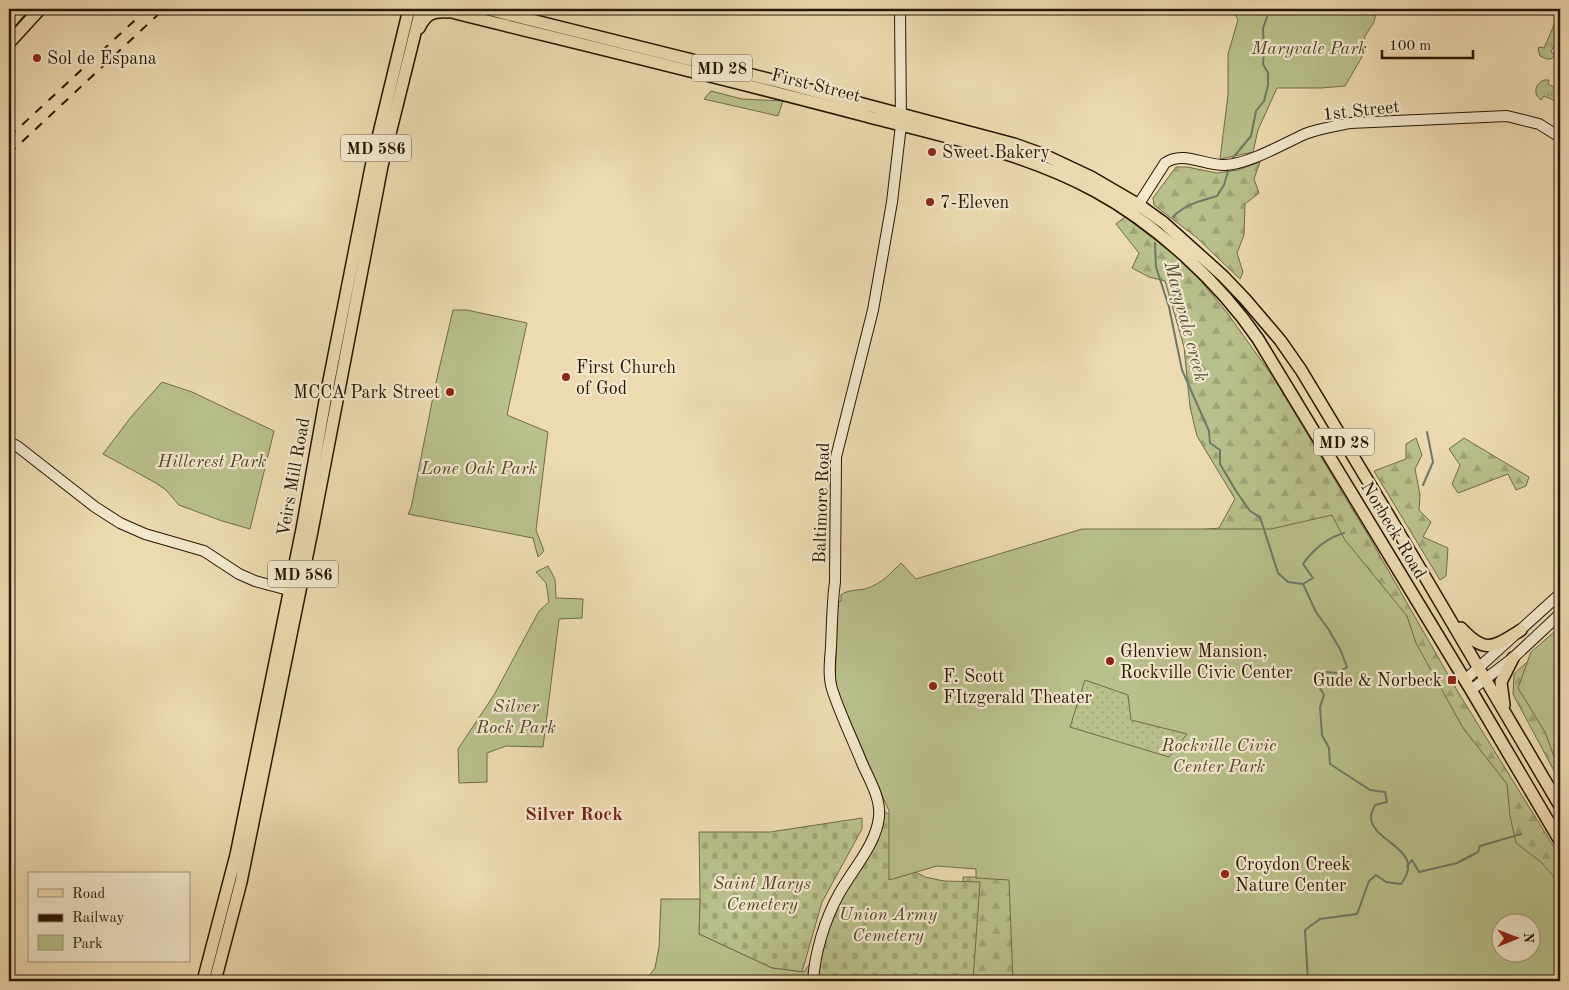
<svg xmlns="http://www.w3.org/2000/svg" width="1569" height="990" font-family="'Old Standard TT',serif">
<defs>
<pattern id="grass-tufts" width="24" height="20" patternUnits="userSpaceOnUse" patternTransform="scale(1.25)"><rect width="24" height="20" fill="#b8c08b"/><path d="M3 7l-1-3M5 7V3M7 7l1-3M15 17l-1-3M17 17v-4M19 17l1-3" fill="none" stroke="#9ea476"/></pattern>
<pattern id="forest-firs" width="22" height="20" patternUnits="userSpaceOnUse" patternTransform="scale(1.25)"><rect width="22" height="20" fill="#b8c08b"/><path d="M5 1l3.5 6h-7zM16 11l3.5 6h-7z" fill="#9ea476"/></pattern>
<pattern id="cemetery-stones" width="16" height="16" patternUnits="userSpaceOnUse" patternTransform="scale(1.25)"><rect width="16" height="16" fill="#b8c08b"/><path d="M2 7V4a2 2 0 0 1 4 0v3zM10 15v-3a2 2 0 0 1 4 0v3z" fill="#9ea476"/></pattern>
<pattern id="garden-dots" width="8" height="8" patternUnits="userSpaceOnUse" patternTransform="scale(1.25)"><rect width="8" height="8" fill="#b8c08b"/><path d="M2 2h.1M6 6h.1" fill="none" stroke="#9ea476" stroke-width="1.8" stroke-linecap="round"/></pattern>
</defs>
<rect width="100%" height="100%" fill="#eddab0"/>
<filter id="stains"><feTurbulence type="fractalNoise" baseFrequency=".004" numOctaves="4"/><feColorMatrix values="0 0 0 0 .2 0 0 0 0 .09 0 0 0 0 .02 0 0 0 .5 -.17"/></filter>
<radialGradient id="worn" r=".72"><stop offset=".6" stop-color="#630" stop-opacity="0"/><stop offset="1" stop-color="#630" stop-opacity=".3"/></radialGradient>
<path fill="url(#grass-tufts)" stroke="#706a47" d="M1555,23L1560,26V31L1551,52L1555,55L1551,59H1547L1540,56L1538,49L1539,47L1544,48Z
M1544,80H1549L1548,84L1560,90V103L1544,96L1541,100L1537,96C1534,89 1537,83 1544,80Z"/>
<path fill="url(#forest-firs)" stroke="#706a47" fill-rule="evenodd" d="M1260,162L1254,179L1259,193L1245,204L1244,235L1237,253L1243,272L1240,279L1196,237L1154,205L1153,198L1176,167H1187L1217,173L1238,170Z
M1125,217L1175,255L1201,281L1228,314L1273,377L1368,535L1458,692L1560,857V981H972L964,912L963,877H1025L1187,531L1219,528L1235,499L1197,436L1190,407L1184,347L1165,281L1149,277L1132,268L1139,253L1116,224ZM1502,922H1532V952H1502Z
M1416,438L1422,455L1415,469L1420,495L1419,510L1431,522L1423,537L1448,548L1446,576L1440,580L1374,471L1406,459V444Z
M1464,438L1529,477L1526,486L1516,490L1508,474L1458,493L1452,484L1460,465L1449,449Z
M1560,632V782L1513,694L1514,674Z"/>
<path fill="url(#cemetery-stones)" stroke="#706a47" d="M879,807L892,817L908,868L925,877L944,881L980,882L973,981H813L826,924L868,846Z
M862,818V829L822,902L802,972L772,968L699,934L700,899L699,832H770Z"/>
<path fill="#b8c08b" stroke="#706a47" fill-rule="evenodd" d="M1232,9H1377L1374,22L1365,36L1362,57L1345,86L1321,88H1277L1258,130L1253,152L1220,159L1228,95V54L1238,20Z
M711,91L742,99L783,101L778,116L704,99Z
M453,310H467L527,323L507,415L548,432L536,530L544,551L538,557L533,538L408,514L411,508L436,382Z
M162,382L192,392L274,431L250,529L222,521L179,505L166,490L156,483L103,454L131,417Z
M1332,515L1345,540L1407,616L1416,643L1463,728L1507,784L1510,816L1516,843L1541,862L1560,884V981H1013L1009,880L976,878V869L937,866L889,880V811L835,686L838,602L841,601V595C848,589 860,591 868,588C882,583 891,573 901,563L916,579L1082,529H1271ZM1502,922H1532V952H1502Z
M548,566L555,579L556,598L583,599L582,618L559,619L543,747L506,746L487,753V782L459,783L458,749L494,695L539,611L549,602L546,583L536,572Z
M1560,627V773L1545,732L1518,688L1531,652Z
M661,899H700L699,934L772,968L804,972L819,950L813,981H645L655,968L659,947Z"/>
<path fill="url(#garden-dots)" stroke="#706a47" d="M1085,680L1128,695L1131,720L1187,734L1169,757L1070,727Z"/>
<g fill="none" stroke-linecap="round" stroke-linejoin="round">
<path stroke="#6c7965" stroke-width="2" d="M1232,159L1251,136L1256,111L1264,101L1268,85V73L1263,64L1264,53L1263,28L1267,17
M1173,217C1185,204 1200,201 1217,196L1224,185L1229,168
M1155,243L1156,267L1169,307L1182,370L1209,431L1210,443L1220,450V464L1236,491L1250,511L1260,517L1278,573L1288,582L1303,584L1316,612L1329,630L1341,651L1347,667L1338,673L1323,672L1316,682L1324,695L1320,707L1322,735L1329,748L1330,764L1370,790L1385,792L1387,802L1375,805C1374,808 1371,813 1371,816C1370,843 1428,848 1401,884L1386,882L1376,875L1369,881L1357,914L1320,919L1305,930L1308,981
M1423,485L1433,462L1427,432
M1303,584L1313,578L1303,564C1313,550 1327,538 1344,533
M1407,866L1412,860L1419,872L1457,863L1478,852L1480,846L1521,834"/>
<defs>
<path id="secondary" d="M1135,210L1165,163C1183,150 1205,166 1225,165C1249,164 1283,144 1305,134C1319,129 1335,126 1350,123L1507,116L1539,124L1560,137
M9,442L17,446L95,507L120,523L145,534L204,551L239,574L255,581L296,592
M1465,680L1560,594
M1471,690L1513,658L1560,614
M813,981C815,952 825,919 839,894C852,870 876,845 879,817C881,798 869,779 862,763C852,738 840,714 832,689C828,676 830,660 831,647C832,625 832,604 835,582L836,457L873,310L892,202L901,125L900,9"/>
<path id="primary" d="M439,9C580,44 722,78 862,115C941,136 1023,152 1095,191C1156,224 1219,282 1258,339L1471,690L1560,841
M487,9L780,82L1014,144L1042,154L1091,177L1139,205L1164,223L1223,276L1245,299L1280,340L1301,370L1395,526L1560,806
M9,24L22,9
M419,28C426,14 432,11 448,12
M9,43L40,9
M1461,628C1486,655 1493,647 1521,630
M1504,705L1501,682L1513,658
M203,981L236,855L302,529L325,401L372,162L409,9
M215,981L241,882L312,531L382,166L421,9"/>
</defs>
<use href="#secondary" stroke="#271503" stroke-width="12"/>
<use href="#primary" stroke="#271503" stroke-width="14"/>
<use href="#secondary" stroke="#f3e7cc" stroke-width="10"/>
<use href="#primary" stroke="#eddab0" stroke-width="11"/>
<path stroke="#271503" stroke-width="2" stroke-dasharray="9 9" stroke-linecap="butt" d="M9,137L147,9
M9,154L164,9"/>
</g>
<g fill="#8f2418" stroke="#f3e7cc" stroke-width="2">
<circle cx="37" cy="58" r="5"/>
<circle cx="932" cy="152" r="5"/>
<circle cx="930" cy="202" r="5"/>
<circle cx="566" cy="377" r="5"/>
<circle cx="450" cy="392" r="5"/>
<circle cx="1110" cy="661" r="5"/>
<rect x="1447" y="675" width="10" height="10" rx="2.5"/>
<circle cx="933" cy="686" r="5"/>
<circle cx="1225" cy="874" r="5"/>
</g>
<g text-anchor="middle" stroke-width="4.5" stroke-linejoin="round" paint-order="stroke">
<g fill="#f3e7cc" stroke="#64543f" stroke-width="1">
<rect x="692" y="54.5" width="60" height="27" rx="4"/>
<rect x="341" y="134.5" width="70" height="27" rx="4"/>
<rect x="1314" y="428.5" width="60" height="27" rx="4"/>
<rect x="268" y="560.5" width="70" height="27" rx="4"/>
</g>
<g font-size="16" font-weight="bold" fill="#271503">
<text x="722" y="74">MD 28</text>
<text x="376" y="154">MD 586</text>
<text x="1344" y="448">MD 28</text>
<text x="303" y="580">MD 586</text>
</g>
<g font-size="18" font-style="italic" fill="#52482c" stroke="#f3e7cc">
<text x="1309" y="54">Maryvale Park</text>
<text x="212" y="467">Hillcrest Park</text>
<text x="479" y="474">Lone Oak Park</text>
<text x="516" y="712">Silver<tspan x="516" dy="21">Rock Park</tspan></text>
<text x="1219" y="751">Rockville Civic<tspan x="1219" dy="21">Center Park</tspan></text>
<text x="762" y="889">Saint Marys<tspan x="762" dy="21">Cemetery</tspan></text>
<text x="888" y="920">Union Army<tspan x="888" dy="21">Cemetery</tspan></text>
</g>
<g font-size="18" fill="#271503" stroke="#f3e7cc" text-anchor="start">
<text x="47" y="64">Sol de Espana</text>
<text x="942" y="158">Sweet Bakery</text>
<text x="940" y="208">7-Eleven</text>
<text x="576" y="373">First Church<tspan x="576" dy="21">of God</tspan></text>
<text x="440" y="398" text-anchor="end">MCCA Park Street</text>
<text x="1120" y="657">Glenview Mansion,<tspan x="1120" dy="21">Rockville Civic Center</tspan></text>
<text x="943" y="682">F. Scott<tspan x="943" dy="21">FItzgerald Theater</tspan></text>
<text x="1442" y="686" text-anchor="end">Gude &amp; Norbeck</text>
<text x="1235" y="870">Croydon Creek<tspan x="1235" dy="21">Nature Center</tspan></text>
</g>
<g font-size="18" fill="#271503" stroke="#f3e7cc">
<text transform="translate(816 85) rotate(14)" y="6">First Street</text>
<text transform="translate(1361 110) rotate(-6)" y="6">1st Street</text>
<text transform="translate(293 477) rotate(-80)" y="6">Veirs Mill Road</text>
<text transform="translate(821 503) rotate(-88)" y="6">Baltimore Road</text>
<text transform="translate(1394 530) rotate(59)" y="6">Norbeck Road</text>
</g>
<g font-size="19" font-style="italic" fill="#4f4f3c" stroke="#f3e7cc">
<text transform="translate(1187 321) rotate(75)" y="7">Maryvale creek</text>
</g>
<g font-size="19" font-weight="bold" fill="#7a1f14" stroke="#f3e7cc">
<text x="574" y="820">Silver Rock</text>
</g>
</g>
<rect width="1569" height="990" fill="none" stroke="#eddab0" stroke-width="30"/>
<rect x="10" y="10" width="1549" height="970" fill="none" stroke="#271503" stroke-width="2.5"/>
<rect x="15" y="15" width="1539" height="960" fill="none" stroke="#271503"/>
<rect x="28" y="872" width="162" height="90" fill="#f3e7cc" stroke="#a1937c"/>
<rect x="38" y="889" width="25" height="8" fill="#eddab0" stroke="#a1937c"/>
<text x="72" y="898" font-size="15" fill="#271503">Road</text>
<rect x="38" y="914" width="25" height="8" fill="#271503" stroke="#a1937c"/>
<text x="72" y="922" font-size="15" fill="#271503">Railway</text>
<rect x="38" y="935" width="25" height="15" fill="#b8c08b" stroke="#a1937c"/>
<text x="72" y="948" font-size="15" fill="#271503">Park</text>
<g transform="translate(1516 938) rotate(89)"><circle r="24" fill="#f3e7cc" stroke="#a1937c"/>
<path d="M0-4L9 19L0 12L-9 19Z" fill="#8f2418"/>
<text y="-8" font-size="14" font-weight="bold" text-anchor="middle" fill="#271503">N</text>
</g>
<path d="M1382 50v8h91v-8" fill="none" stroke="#271503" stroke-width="2.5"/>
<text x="1389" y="50" font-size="15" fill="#271503" stroke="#f3e7cc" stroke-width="4" paint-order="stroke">100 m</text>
<rect width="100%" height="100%" filter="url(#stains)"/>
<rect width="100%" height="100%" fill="url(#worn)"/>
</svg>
